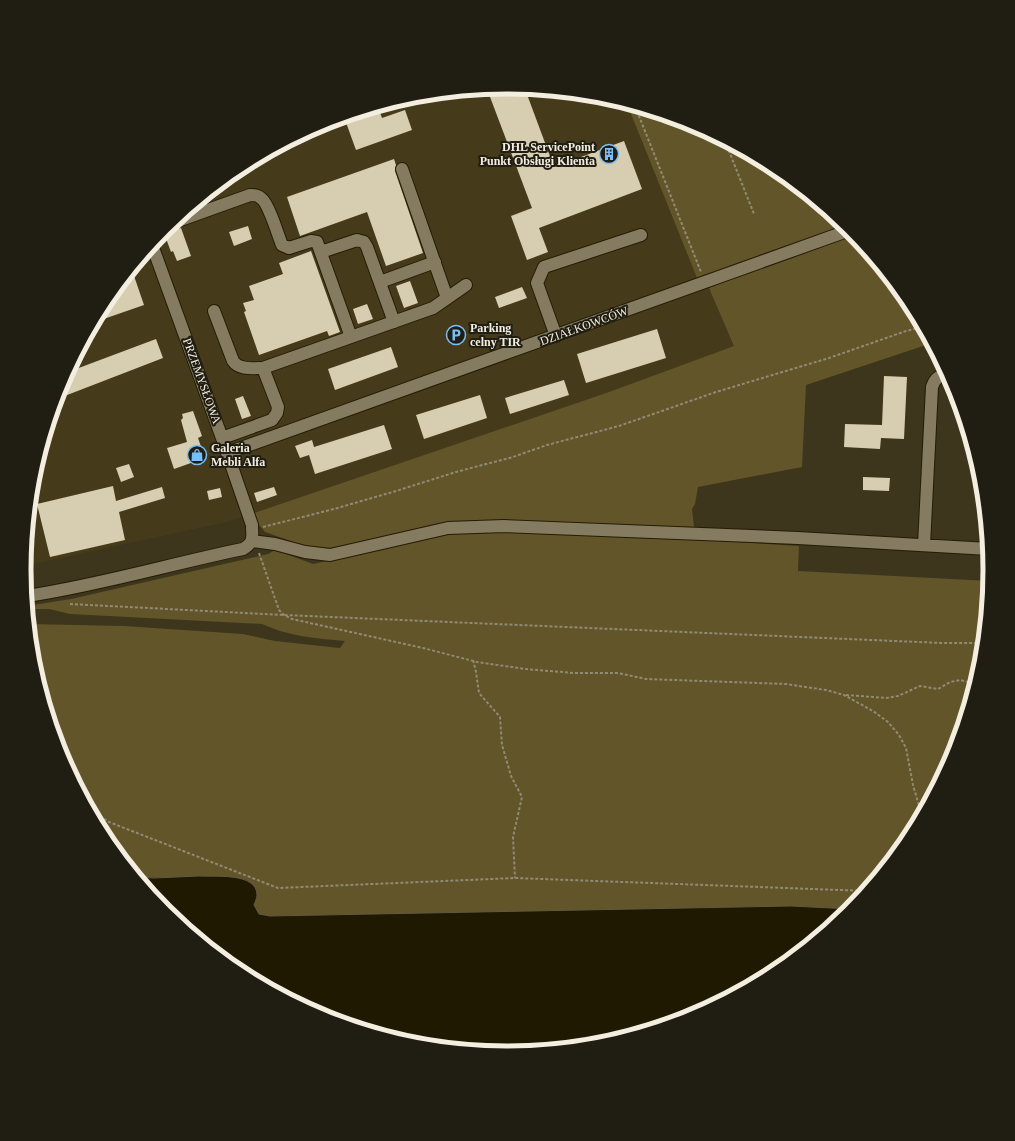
<svg xmlns="http://www.w3.org/2000/svg" width="1015" height="1141" font-family="Georgia,serif">
<rect width="100%" height="100%" fill="#3d351c"/>
<path fill="#453b1a" d="M508,87L602,96L627,104L697,278H695L709,288L735,346L609,392L227,522L24,566L33,476L61,385L106,302L166,228L239,168L323,124L413,96Z"/>
<path fill="#625529" d="M627,104L693,124L776,169L846,226L697,278Z
M851,230L910,302L932,343L806,385L802,467L698,487L695,504L692,509L694,527L577,525L496,520L435,524L333,548L308,547L265,532L259,525L254,513L609,392L734,346L709,288Z
M493,531L672,538L799,546L798,571L990,581L982,665L954,756L909,839L852,909L791,906L270,916L259,914L254,905L247,880C211,873 173,879 136,877L105,839L61,755L33,665L29,624L124,626L243,634L275,641L340,648L345,641C314,638 291,637 262,624L70,614L49,609H28L27,606L71,599L268,554L275,550L313,564L451,534Z"/>
<path fill="#201902" stroke="#5f5945" d="M199,876C214,877 257,872 257,895C257,898 255,902 254,905L259,914L270,916L791,906L852,909L776,973L692,1017L602,1045L507,1054L413,1045L322,1017L239,972L165,912L136,877L154,878Z"/>
<path fill="#d7ceb1" d="M508,87L525,89L554,167L624,141L642,189L539,228L548,252L527,260L511,216L532,208L487,89Z
M378,107L382,118L405,110L412,130L356,150L344,117Z
M394,159L396,165L395,171L423,253L386,266L367,212L300,236L287,197Z
M248,226L252,239L234,246L229,232Z
M181,228L191,256L177,261L173,251L171,252L164,233Z
M311,251L340,332L329,336L327,331L259,355L244,312L246,311L243,303L254,300L249,286L283,274L279,263Z
M132,270L144,305L95,322L106,302Z
M410,281L418,303L404,308L396,286Z
M522,287L527,298L499,308L495,297Z
M367,304L373,319L358,324L353,309Z
M657,329L666,358L586,383L577,354Z
M156,339L163,358L62,397L59,391L68,372Z
M391,347L398,367L335,390L328,369Z
M884,376L907,377L904,439L881,438L880,449L844,447L845,424L882,425Z
M564,380L569,395L510,414L505,398Z
M480,395L487,418L424,439L416,415Z
M243,396L251,416L242,419L235,399Z
M193,411L202,436L198,438L205,458L174,469L167,448L187,442L181,420L183,418L182,414Z
M384,425L392,449L315,474L309,455L300,458L295,446L312,440L314,447Z
M129,464L134,477L121,482L116,468Z
M863,477L890,478L889,491L863,490Z
M113,486L116,501L162,487L165,498L119,512L125,540L50,557L37,504Z
M274,487L277,495L257,502L254,493Z
M220,488L222,497L209,500L207,491Z"/>
<g fill="none" stroke-linecap="round" stroke-linejoin="round">
<defs>
<path id="minor" d="M402,169L447,298
M172,223L250,195C255,195 258,195 262,199C269,205 278,235 282,245L289,248L311,241L317,242L351,337
M321,252L357,240L364,242L367,247L394,322
M380,282L435,262
M214,311L233,361C239,370 253,368 263,368
M556,336L537,283L544,267L641,235
M222,438L272,420L277,413L278,407L263,368L433,308L466,285
M227,453L850,230
M252,541L275,544L305,552L330,555L448,528L504,526L798,538L989,549
M924,545L932,387C935,378 939,375 949,375
M27,596C100,585 170,564 243,549C255,542 252,537 252,525L222,438L152,245"/>
</defs>
<use href="#minor" stroke="#241c04" stroke-width="14"/>
<path stroke="#908a76" stroke-width="2" stroke-dasharray="3 2" stroke-linecap="butt" d="M635,106L701,272
M725,141L754,214
M263,527L334,509L396,491L456,472L513,457L547,445L619,426L716,392L829,358L906,331L923,327
M259,553L279,610L284,615L292,619L423,648L477,662L525,669L574,673H618L646,679L786,684L826,690L844,695L873,711L888,722L899,735L906,748L913,785L922,816
M70,604L284,615L942,643H984
M473,660L476,672L479,693L500,717L502,745L511,776L522,797L513,837L515,878
M846,695L886,698L898,696L920,686L938,689L950,682L960,680L976,684
M91,811L109,822L278,888L515,878L867,891"/>
<use href="#minor" stroke="#847b60" stroke-width="12"/>
</g>
<defs>
<symbol id="building-ring" viewBox="-11 -11 22 22"><circle r="9.5" fill="#201d12" stroke="#7abef8" stroke-width="1.5"/><path d="M-4-6H4V6H1V3H-1V6H-4ZM-2.5-4.3h1.7v1.8h-1.7ZM.8-4.3h1.7v1.8H.8ZM-2.5-1h1.7V.8h-1.7ZM.8-1h1.7V.8H.8Z" fill="#7abef8"/></symbol>
<symbol id="parking-ring" viewBox="-11 -11 22 22"><circle r="9.5" fill="#201d12" stroke="#7abef8" stroke-width="1.5"/><path d="M-3.5-5.5H1a3.5 3.5 0 0 1 0 7H-1V5.5H-3.5ZM-1-3.4V-.6H.8a1.4 1.4 0 0 0 0-2.8Z" fill="#7abef8"/></symbol>
<symbol id="shop-ring" viewBox="-11 -11 22 22"><circle r="9.5" fill="#201d12" stroke="#7abef8" stroke-width="1.5"/><path d="M-5-2.5h2.3a2.7 3.5 0 0 1 5.4 0H5L5.5 6h-11ZM-1.5-2.5h3a1.5 2.3 0 0 0-3 0Z" fill="#7abef8"/></symbol>
</defs>
<g fill-rule="evenodd">
<use href="#building-ring" x="598" y="143" width="22" height="22"/>
<use href="#parking-ring" x="445" y="324" width="22" height="22"/>
<use href="#shop-ring" x="186" y="444" width="22" height="22"/>
</g>
<g text-anchor="middle" stroke-width="4" stroke-linejoin="round" paint-order="stroke">
<g font-size="12" font-weight="bold" fill="#f3eee0" stroke="#201d12" text-anchor="start">
<text x="595" y="151" text-anchor="end">DHL ServicePoint<tspan x="595" dy="14">Punkt Obsługi Klienta</tspan></text>
<text x="470" y="332">Parking<tspan x="470" dy="14">celny TIR</tspan></text>
<text x="211" y="452">Galeria<tspan x="211" dy="14">Mebli Alfa</tspan></text>
</g>
<g font-size="12" fill="#f3eee0" stroke="#201d12">
<text transform="translate(584 326) rotate(-20)" y="4">DZIAŁKOWCÓW</text>
<text transform="translate(202 381) rotate(70)" y="4">PRZEMYSŁOWA</text>
</g>
</g>
<path d="M0 0H1015V1141H0ZM31 570a476 476 0 1 1 952 0a476 476 0 1 1-952 0Z" fill="#201d12" fill-rule="evenodd"/>
<path fill="none" stroke="#f3eee0" stroke-width="5" d="M31 570a476 476 0 1 1 952 0a476 476 0 1 1-952 0Z"/>
</svg>
